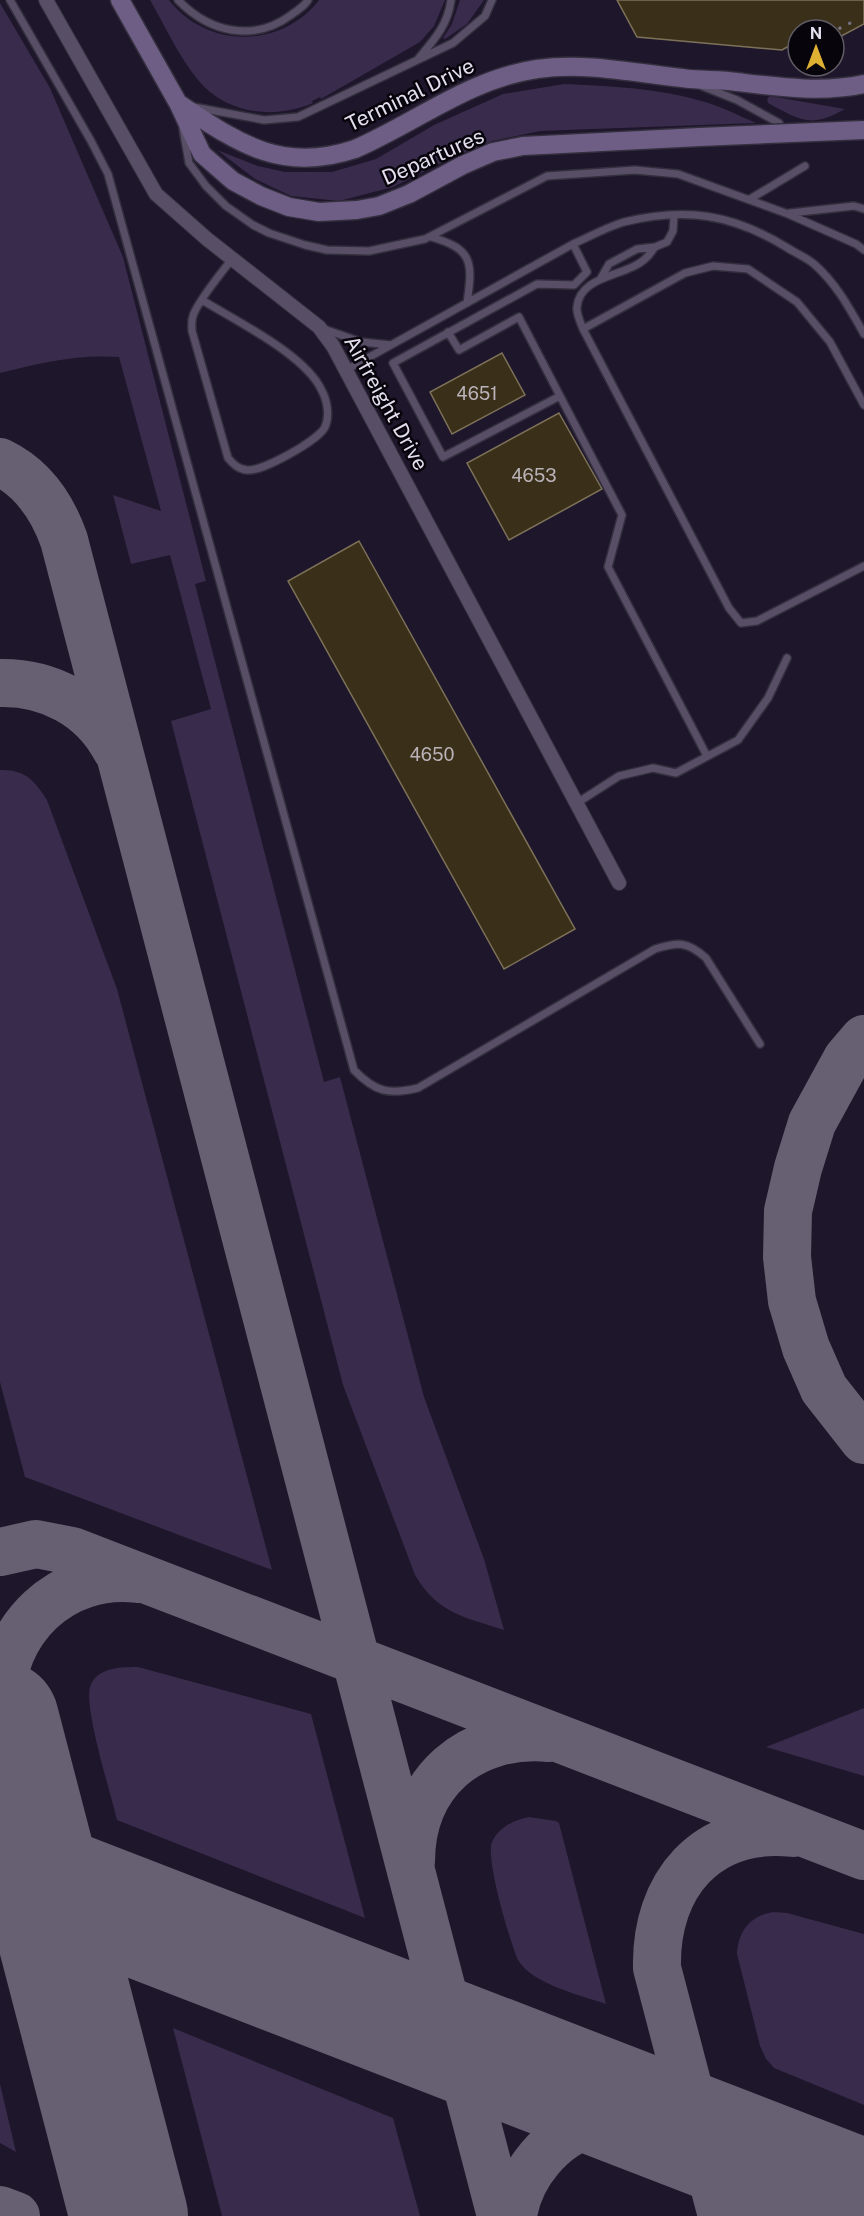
<svg xmlns="http://www.w3.org/2000/svg" width="864" height="2216" font-family="'Public Sans',sans-serif">
<rect width="100%" height="100%" fill="#1e162a"/>
<path fill="#382b4b" d="M150,0H169C207,49 281,49 319,0H445L434,26L420,42L321,99L320,97L312,101L313,103C274,120 226,114 198,80C179,57 165,26 150,0Z
M460,0H484L467,24L445,39L443,38L452,24Z
M0,3L50,88L123,257L206,581L195,584L324,1082L340,1077L424,1397L484,1559L504,1630C464,1617 437,1613 415,1575L343,1385L171,721L211,709L170,555L131,564L113,495L161,511L119,357C78,354 40,363 0,373Z
M564,84C611,86 659,88 705,102C723,107 739,116 756,123L540,131L492,141L451,158L393,187L339,201L291,196L255,179L217,150L258,166L285,172H332L376,159L434,125L503,94Z
M770,96L845,109C810,129 800,120 768,103L767,99Z
M0,770C25,769 35,781 47,800L117,989L272,1570L25,1477L0,1382Z
M138,1667L311,1714L365,1918L117,1820C111,1794 84,1709 90,1687C96,1667 122,1667 138,1667Z
M864,1708V1776L766,1747Z
M529,1817L556,1821L559,1823L606,2004C580,1995 532,1984 518,1960C510,1942 485,1858 492,1842C499,1827 514,1820 529,1817Z
M774,1912L787,1913L864,1934V2105L774,2068L766,2059L760,2046L737,1954C738,1931 751,1915 774,1912Z
M173,2028L393,2118L420,2216H222Z
M0,2084L16,2152L0,2143Z"/>
<g fill="none" stroke-linecap="round" stroke-linejoin="round">
<path stroke="#666072" stroke-width="48" d="M0,462C33,478 52,506 64,540L501,2216
M0,683C48,682 93,705 116,749
M864,1039L847,1059L812,1123L798,1168L788,1211L787,1257L792,1301L806,1348L824,1389L864,1440
M0,1552L36,1544L72,1551L864,1856
M33,1837C26,1807 18,1777 10,1748C7,1735 2,1721 0,1708C0,1628 62,1570 138,1579
M411,1862C411,1782 470,1731 549,1738
M0,1871L109,1913
M448,2005L468,2034L483,2046L641,2109
M0,2210L16,2216
M513,2216C519,2175 552,2134 593,2123C616,2117 640,2119 662,2126L812,2184
M722,2216L657,1968C655,1885 706,1824 793,1833
M851,2216L864,2214"/>
<path stroke="#666072" stroke-width="118" d="M0,1720L129,2216
M0,1865L864,2199"/>
</g>
<path fill="#3a3019" stroke="#7d7259" stroke-width="1.5" d="M617,0H864V24L834,40V30H798V41L782,50L637,37Z
M502,353L525,395L452,434L430,392Z
M559,413L602,489L509,540L467,463Z
M359,541L575,929L504,969L288,581Z"/>
<g fill="none" stroke-linecap="round" stroke-linejoin="round">
<defs>
<path id="service" d="M10,0L91,141L108,174L354,1070C375,1092 389,1095 418,1088L655,949C678,942 687,941 706,958L760,1044
M178,0C209,32 253,43 291,15C297,10 304,7 308,0
M418,59C434,40 448,25 451,0
M702,86L737,100L779,123
M194,107L264,120L298,117L453,43L485,16L492,0
M183,129L189,163L206,186L226,206L253,225L269,233L305,245L327,250L369,251L425,239L547,176L635,170L678,174L788,214L856,244L864,250
M750,199L805,166
M790,213L854,206L864,209
M431,237C473,249 473,262 467,303
M573,244C589,237 607,227 624,222C686,207 732,214 786,247C795,253 806,257 814,264C836,283 850,309 864,334
M601,278L609,264L637,249L655,247L667,242L673,231L674,216
M202,300C236,321 306,355 322,391C327,400 330,416 325,427C319,440 262,472 247,470C238,469 233,464 228,458L192,331C192,326 191,321 193,316C197,302 222,272 232,259
M324,329L361,342L391,345
M583,329C581,323 576,314 577,307C580,274 627,277 646,258C650,255 652,250 655,247
M346,370L573,244L587,272L574,285L537,284L393,363L443,457L560,396L519,317L459,350L448,332
M560,396L622,515L608,567L707,756
M864,405L830,342L797,302L748,269L713,266L685,273L583,329L729,608L741,623L757,621L864,566
M577,803L619,776L653,768L676,773L738,740L768,698L787,658"/>
<path id="minor" d="M46,0L156,194L207,239L319,327L333,346L619,883"/>
<path id="secondary" d="M120,0L178,103L202,154L233,181L261,196L289,207L319,212L357,210L379,206L409,194L463,165L493,152L523,146L700,137
M178,103C237,142 280,174 355,149C417,122 469,79 537,69C586,62 634,73 682,78C701,81 719,79 737,82C779,87 822,93 864,84"/>
</defs>
<use href="#service" stroke="#342f3e" stroke-width="10"/>
<use href="#minor" stroke="#342f3e" stroke-width="16"/>
<use href="#secondary" stroke="#342f3e" stroke-width="21"/>
<path stroke="#797284" stroke-width="3" stroke-dasharray="3 3" stroke-linecap="butt" d="M849,22L851,26
M839,27L842,31"/>
<use href="#service" stroke="#584f67" stroke-width="7"/>
<use href="#minor" stroke="#584f67" stroke-width="14"/>
<use href="#secondary" stroke="#6e5e85" stroke-width="18"/>
<defs>
<path id="secondary-bridge" d="M700,137L864,130"/>
</defs>
<use href="#secondary-bridge" stroke="#342f3e" stroke-width="21" stroke-linecap="butt"/>
<use href="#secondary-bridge" stroke="#6e5e85" stroke-width="18"/>
</g>
<g text-anchor="middle" stroke-width="5" stroke-linejoin="round" paint-order="stroke">
<g font-size="18" fill="#bab3b9">
<text x="477" y="400">4651</text>
<text x="534" y="482">4653</text>
<text x="432" y="761">4650</text>
</g>
<g font-size="21" fill="#e4dfee" stroke="#07040c">
<text transform="translate(410 95) rotate(-26)" y="7">Terminal Drive</text>
<text transform="translate(433 157) rotate(-24)" y="7">Departures</text>
<text transform="translate(386 403) rotate(61)" y="7">Airfreight Drive</text>
</g>
</g>
<g transform="translate(816 48)"><circle r="28" fill="#07040c" stroke="#5f5c66" stroke-width="1.5"/>
<path d="M0-4.5L10 22L0 15L-10 22Z" fill="#deb133"/>
<text y="-9" font-size="16" font-weight="bold" text-anchor="middle" fill="#e4dfee">N</text>
</g>
</svg>
